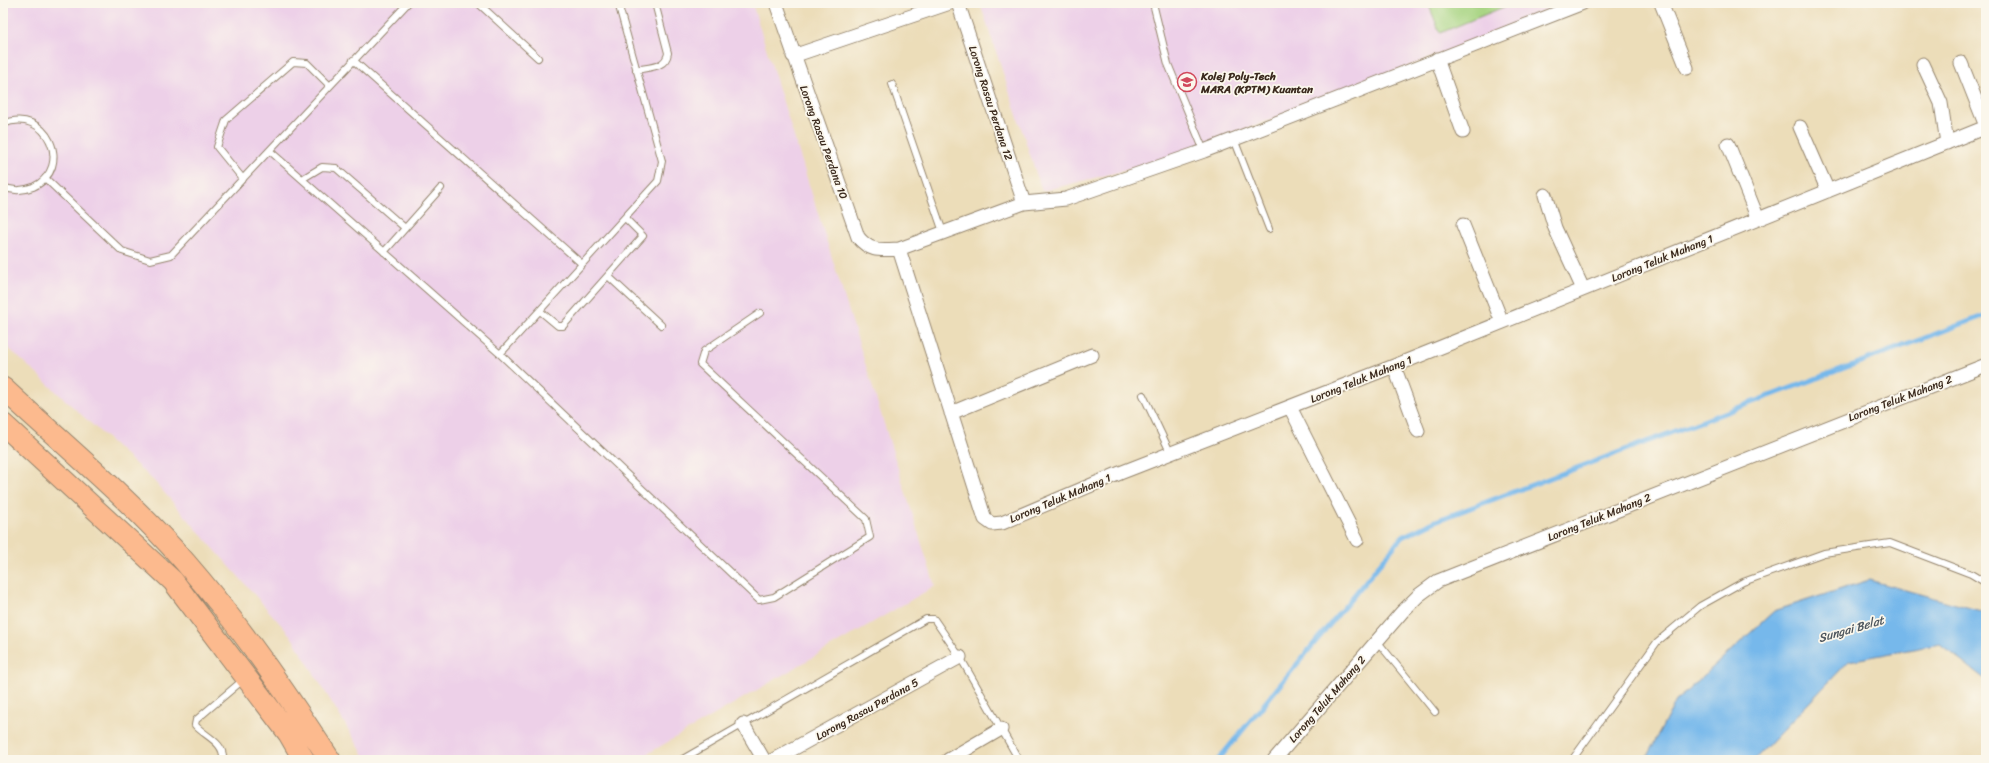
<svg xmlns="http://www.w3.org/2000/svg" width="1989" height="763" font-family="Sriracha,sans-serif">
<rect width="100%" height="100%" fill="#fbf7ec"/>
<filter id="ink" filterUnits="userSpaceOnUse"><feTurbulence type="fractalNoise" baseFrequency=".025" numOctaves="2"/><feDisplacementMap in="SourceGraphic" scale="8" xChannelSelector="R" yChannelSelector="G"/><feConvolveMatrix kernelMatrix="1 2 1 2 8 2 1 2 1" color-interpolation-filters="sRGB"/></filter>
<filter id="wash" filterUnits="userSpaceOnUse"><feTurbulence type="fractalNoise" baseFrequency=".012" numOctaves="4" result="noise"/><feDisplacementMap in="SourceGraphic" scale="16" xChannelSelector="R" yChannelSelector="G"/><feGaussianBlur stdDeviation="0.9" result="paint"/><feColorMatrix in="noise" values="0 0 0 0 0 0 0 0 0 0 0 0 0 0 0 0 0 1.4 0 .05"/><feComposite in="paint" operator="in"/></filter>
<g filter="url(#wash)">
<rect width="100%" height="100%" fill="#ecddb9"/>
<path fill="#edd0e8" d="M3,3H752L935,586L637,760H367L291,636L154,481L3,343Z
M980,3H1572L1163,161L1042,191Z"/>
<path fill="#a7d482" stroke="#717f50" d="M1428,3H1510L1511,4L1440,33Z"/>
<path fill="#76b8eb" stroke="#587184" d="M1869,580L1981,611L1986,616V680L1940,644L1849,661L1754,760H1645L1676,701L1774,611Z"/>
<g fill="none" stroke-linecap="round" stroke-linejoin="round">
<path stroke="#76b8eb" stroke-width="5" d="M1218,760L1402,537L1438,520L1986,315"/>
</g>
</g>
<g filter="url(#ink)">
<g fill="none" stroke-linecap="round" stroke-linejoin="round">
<defs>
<path id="service" d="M478,3L538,58
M1153,3L1168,64L1204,151
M353,60L582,264
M636,70C649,67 666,68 668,53L655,3
M892,84L943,232
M3,124C46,105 75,168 33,187C23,191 12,191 3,187
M1234,139L1269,229
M270,151L500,354L658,181L662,161L618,3
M45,178L122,251L150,260L171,255L408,3
M243,179L217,147L226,120L293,62L307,63L330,86
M302,179L322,167L336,168L405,228
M384,252L441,188
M608,276L661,325
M540,311L558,326H563L643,236L625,218
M500,354L759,600L774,597L870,537L866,519L700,364L704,351L760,313
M1143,395L1171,454
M1377,641L1435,712
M223,760C225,742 204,736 195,725L196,720L243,680
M681,760L926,619H934L960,657L1019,760
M1572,760L1657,642L1700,606L1743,582L1824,553L1890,543L1971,574L1986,583"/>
<path id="minor" d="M776,3L858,237C870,252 880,250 899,249L1024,203L1066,199L1204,151L1583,3
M958,3L1024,203
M1661,3L1687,68
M793,56L950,3
M1437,59L1463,132
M1961,63L1986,126
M1923,64L1941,103L1947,143
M1800,127L1828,191
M1728,144L1758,219
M1545,195L1555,228L1583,289
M1463,225L1502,322
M899,249L985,519L992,524L1002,523L1120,473L1394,366L1986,127
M1394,366L1418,431
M1290,407L1357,540
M951,413L1092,355
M743,724L764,760
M773,760L960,657
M948,760L1001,729
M1274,760L1402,612L1419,595L1438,581L1986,365"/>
<path id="trunk" d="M3,388C64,445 130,499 185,562C239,624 285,691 330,760
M3,424L173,581L289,734L304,760"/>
</defs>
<use href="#service" stroke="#94846c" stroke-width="8"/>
<use href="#minor" stroke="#94846c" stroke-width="15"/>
<use href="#trunk" stroke="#94846c" stroke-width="23"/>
<use href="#service" stroke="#fff" stroke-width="6"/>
<use href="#minor" stroke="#fff" stroke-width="13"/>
<use href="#trunk" stroke="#fcba8e" stroke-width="21"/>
</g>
</g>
<defs>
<symbol id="university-ring" viewBox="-11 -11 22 22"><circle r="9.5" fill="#fbf7ec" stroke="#d1495b" stroke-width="1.5"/><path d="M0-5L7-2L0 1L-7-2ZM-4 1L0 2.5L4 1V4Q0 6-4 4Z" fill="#d1495b"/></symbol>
</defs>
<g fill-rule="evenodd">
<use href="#university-ring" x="1176" y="71" width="22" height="22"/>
</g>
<g text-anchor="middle" stroke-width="3.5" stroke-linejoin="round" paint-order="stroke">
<g font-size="11" font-weight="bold" fill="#3b2a1e" stroke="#fbf7ec" text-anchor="start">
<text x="1201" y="80">Kolej Poly-Tech<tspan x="1201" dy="13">MARA (KPTM) Kuantan</tspan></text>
</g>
<g font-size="11" fill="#3b2a1e" stroke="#fbf7ec">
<text transform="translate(991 103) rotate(72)" y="4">Lorong Rasau Perdana 12</text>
<text transform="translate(824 142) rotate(70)" y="4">Lorong Rasau Perdana 10</text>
<text transform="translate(1662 258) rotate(-22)" y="4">Lorong Teluk Mahang 1</text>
<text transform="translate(1361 379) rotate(-22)" y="4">Lorong Teluk Mahang 1</text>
<text transform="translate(1900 398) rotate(-21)" y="4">Lorong Teluk Mahang 2</text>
<text transform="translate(1060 498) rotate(-23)" y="4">Lorong Teluk Mahang 1</text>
<text transform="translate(1599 517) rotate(-22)" y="4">Lorong Teluk Mahang 2</text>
<text transform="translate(1327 699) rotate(-49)" y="4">Lorong Teluk Mahang 2</text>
<text transform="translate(867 709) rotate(-29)" y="4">Lorong Rasau Perdana 5</text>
</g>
<g font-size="12" font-style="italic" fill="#4d555c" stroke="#fbf7ec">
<text transform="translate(1851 629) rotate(-16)" y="4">Sungai Belat</text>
</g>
</g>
<rect width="1989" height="763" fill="none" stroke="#fbf7ec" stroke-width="16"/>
</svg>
